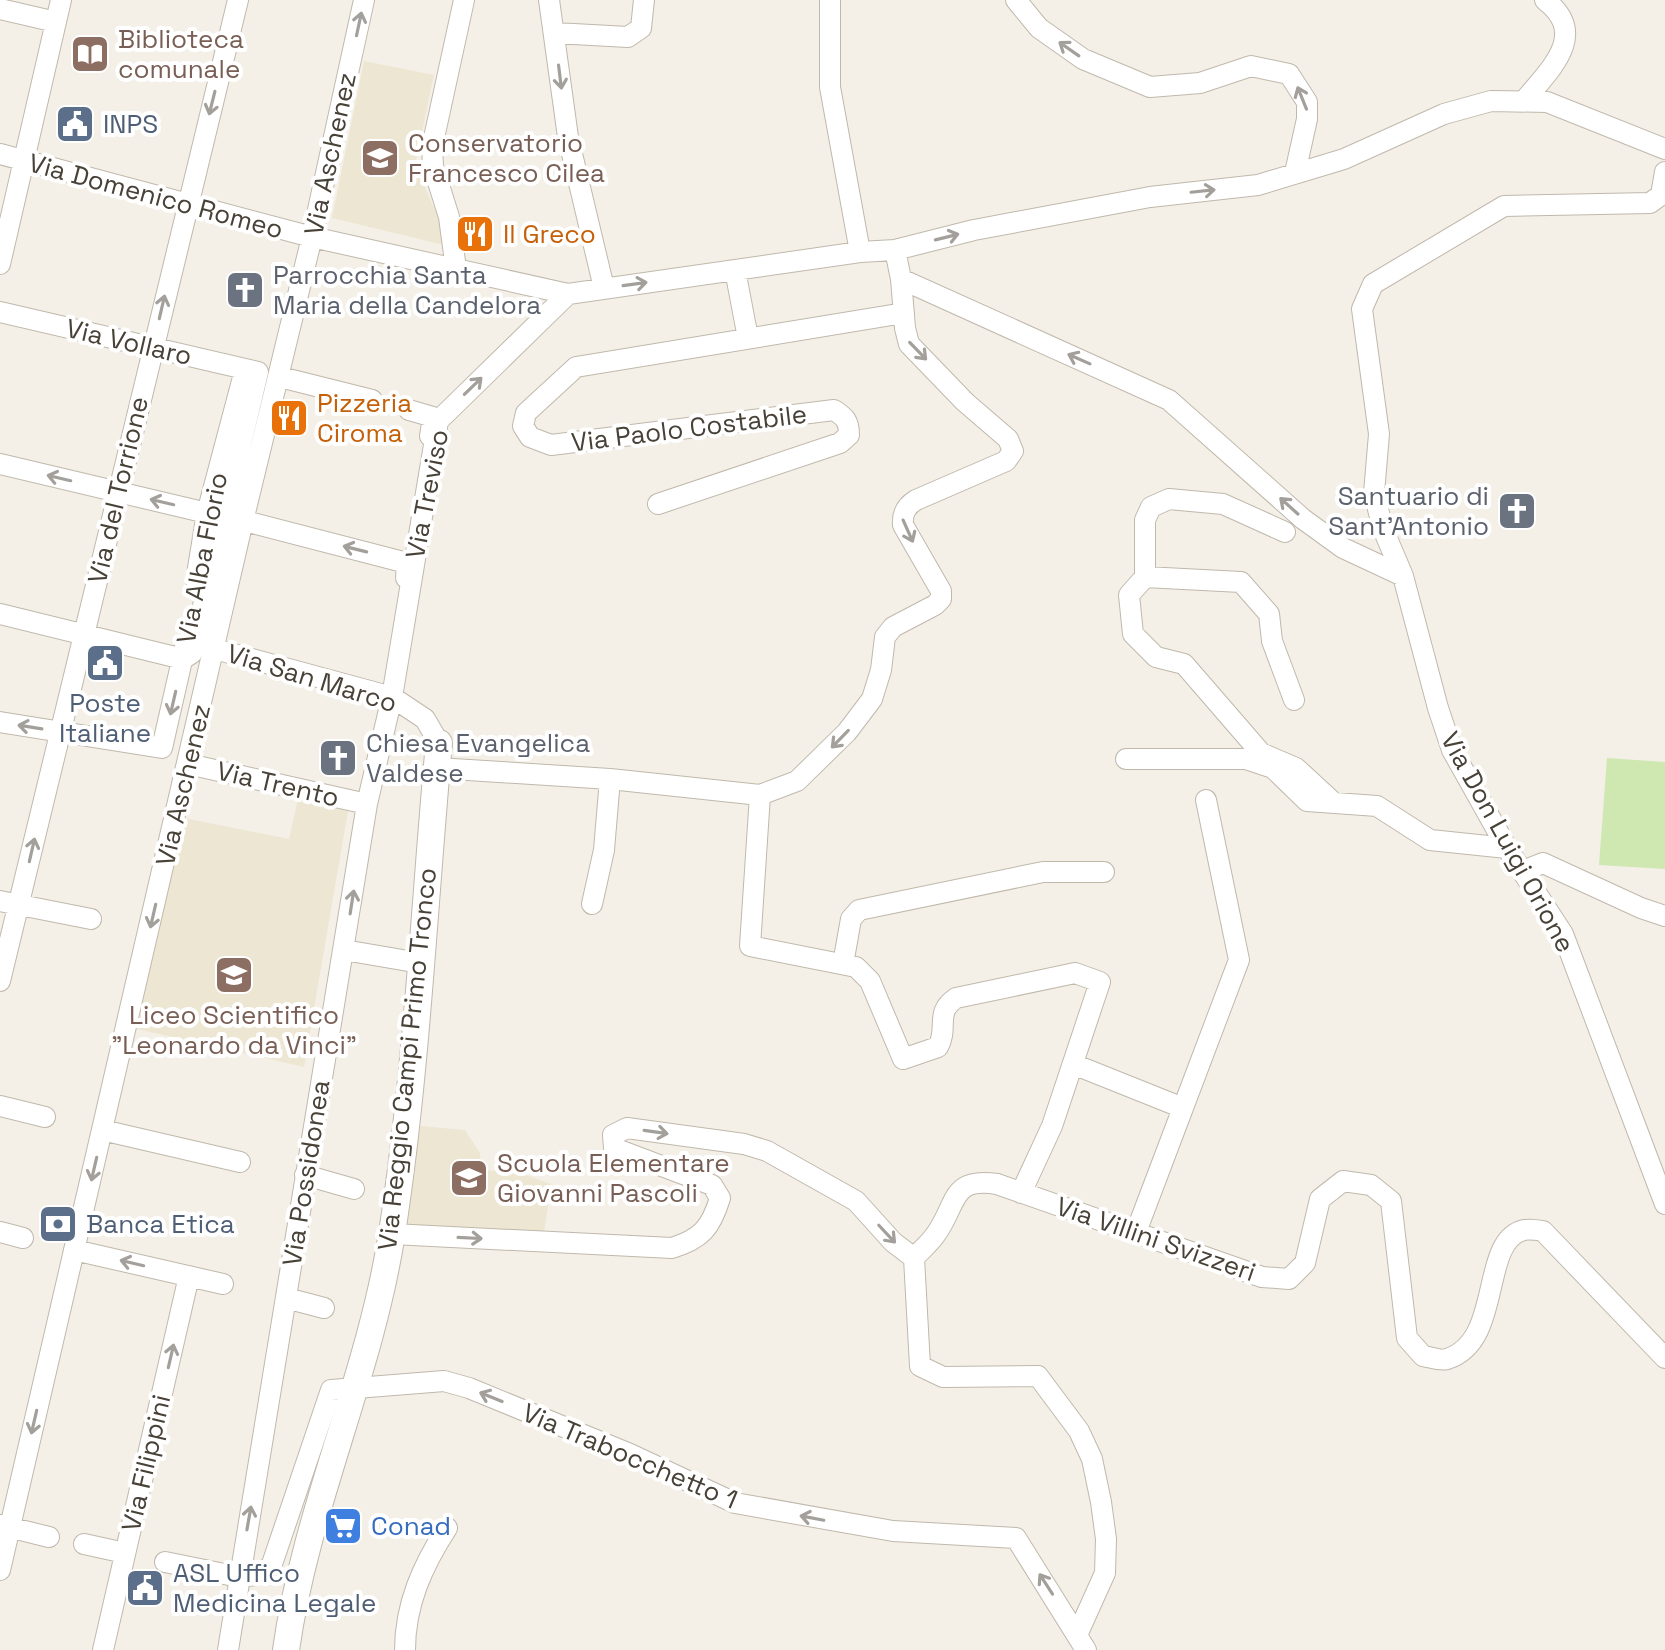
<svg xmlns="http://www.w3.org/2000/svg" width="1665" height="1650" font-family="'Space Grotesk',sans-serif">
<rect width="100%" height="100%" fill="#f4f0e8"/>
<path fill="#ede6d2" d="M364,61L434,75L415,165L439,219L444,245L332,218Z
M298,799L348,811L304,1067L137,1029L184,818L289,839Z
M409,1125L465,1130L480,1153L481,1170L517,1172L551,1184L544,1233L399,1228Z"/>
<path fill="#cfe8b1" d="M1607,758L1665,762V869L1599,865Z"/>
<g fill="none" stroke-linecap="round" stroke-linejoin="round">
<defs>
<path id="minor" d="M549,0L568,137L604,288
M830,0V87L860,252
M1016,0L1039,28L1083,59L1150,87L1200,83L1251,66L1289,74L1307,102V119L1295,173
M0,9L56,22
M555,33L628,37L641,28L644,0
M1524,101C1549,70 1590,35 1545,0
M0,154L312,237L568,294L860,252L895,250L974,230L1150,197L1258,185L1344,159L1444,114L1491,101L1547,102L1665,149
M1665,172L1661,195L1650,203L1504,206L1373,284L1362,309L1379,434L1374,493L1383,529L1403,576L1438,708L1452,750L1507,848L1563,934L1665,1204
M0,264L61,0
M456,269L449,217L433,166L432,147L464,0
M735,270L748,338
M901,279L1169,400L1303,519L1343,548L1403,576
M0,312L258,372L192,653L183,659
M280,377L372,400
M409,410L433,417L430,436
M0,464L207,513
M658,504L840,443L849,435C849,421 845,417 834,410L551,445L530,437L523,426L526,413L576,367L904,313
M233,518L407,563L406,578
M1145,577V520L1151,507L1169,499L1223,504L1285,532
M196,580L207,513L242,381
M0,614L183,659
M215,649L392,697L425,719L439,743
M1294,700L1272,641L1269,614L1241,582L1145,577L1129,595L1133,634L1156,657L1184,664L1261,753L1296,768L1333,802
M0,722L162,748L185,647
M1126,759H1246L1273,768L1307,801L1377,806L1430,840L1507,848
M188,764L367,804
M437,768L610,779L760,795L797,781L847,732L872,699L881,670L885,637L893,627L935,605L941,599V591L903,525C902,513 906,506 916,500L1006,461L1013,451L1008,439L965,402L909,344L905,328L901,279L895,250
M760,795L750,946L856,967L870,981L903,1059L938,1047C949,1027 934,1013 956,998L1075,973L1100,982L1052,1126L1021,1193
M1523,871L1543,863L1641,908L1665,916
M0,901L91,919
M592,904L604,850L610,779
M344,950L420,963
M843,964L851,919L859,910L1043,872H1104
M0,981L238,0
M1073,1064L1183,1108
M0,1106L45,1117
M102,1130L240,1162
M305,1175L354,1189
M0,1232L23,1238
M1136,1232L1239,960L1206,800
M392,1234L672,1248C701,1239 711,1228 720,1198L712,1185L614,1148L613,1135L627,1128L744,1144L767,1151L856,1201L893,1242L914,1258
M74,1250L223,1284
M286,1298L324,1308
M0,1525L49,1537
M84,1544L125,1553
M165,1562L239,1577L255,1575L271,1567L331,1390L444,1381L469,1388L630,1454L735,1503L893,1531L1016,1538L1086,1650
M0,1570L243,521L312,237L364,0
M1078,1633L1105,1573L1106,1539L1101,1502L1092,1459L1079,1431L1038,1376L943,1377L920,1366L914,1258C921,1250 930,1243 936,1234C958,1203 950,1177 997,1184L1262,1277L1289,1279L1305,1263L1320,1199L1343,1181L1371,1185L1391,1201L1407,1338L1423,1356C1430,1357 1441,1361 1447,1359C1504,1341 1479,1241 1524,1230C1530,1229 1537,1230 1543,1231L1665,1358
M103,1650L189,1276
M228,1650L367,804L392,697L438,421L568,294
M405,1650C405,1604 423,1565 447,1528"/>
<path id="tertiary" d="M286,1650C306,1508 370,1375 392,1233C417,1071 424,906 439,743"/>
</defs>
<use href="#minor" stroke="#c0b8ab" stroke-width="22"/>
<use href="#tertiary" stroke="#c0b8ab" stroke-width="28"/>
<use href="#minor" stroke="#fff" stroke-width="20"/>
<use href="#tertiary" stroke="#fff" stroke-width="26"/>
</g>
<defs><path id="oneway-shaft" d="M-6 0H5M1.5-3L5.5 0L1.5 3" fill="none" stroke-width="1.6" stroke-linecap="round" stroke-linejoin="round" transform="scale(2)"/></defs>
<g stroke="#a3a09b">
<use href="#oneway-shaft" transform="translate(359 24) rotate(-78)"/>
<use href="#oneway-shaft" transform="translate(1069 49) rotate(-145)"/>
<use href="#oneway-shaft" transform="translate(560 77) rotate(83)"/>
<use href="#oneway-shaft" transform="translate(1302 98) rotate(-112)"/>
<use href="#oneway-shaft" transform="translate(212 103) rotate(104)"/>
<use href="#oneway-shaft" transform="translate(1203 191) rotate(-6)"/>
<use href="#oneway-shaft" transform="translate(947 237) rotate(-14)"/>
<use href="#oneway-shaft" transform="translate(635 284) rotate(-8)"/>
<use href="#oneway-shaft" transform="translate(162 307) rotate(-77)"/>
<use href="#oneway-shaft" transform="translate(918 351) rotate(46)"/>
<use href="#oneway-shaft" transform="translate(1079 359) rotate(-156)"/>
<use href="#oneway-shaft" transform="translate(473 386) rotate(-44)"/>
<use href="#oneway-shaft" transform="translate(59 478) rotate(-167)"/>
<use href="#oneway-shaft" transform="translate(162 502) rotate(-167)"/>
<use href="#oneway-shaft" transform="translate(1289 506) rotate(-138)"/>
<use href="#oneway-shaft" transform="translate(908 531) rotate(66)"/>
<use href="#oneway-shaft" transform="translate(355 549) rotate(-166)"/>
<use href="#oneway-shaft" transform="translate(173 703) rotate(103)"/>
<use href="#oneway-shaft" transform="translate(30 727) rotate(-171)"/>
<use href="#oneway-shaft" transform="translate(840 739) rotate(134)"/>
<use href="#oneway-shaft" transform="translate(32 850) rotate(-77)"/>
<use href="#oneway-shaft" transform="translate(352 902) rotate(-81)"/>
<use href="#oneway-shaft" transform="translate(153 916) rotate(103)"/>
<use href="#oneway-shaft" transform="translate(656 1132) rotate(8)"/>
<use href="#oneway-shaft" transform="translate(94 1169) rotate(103)"/>
<use href="#oneway-shaft" transform="translate(887 1234) rotate(47)"/>
<use href="#oneway-shaft" transform="translate(470 1238) rotate(3)"/>
<use href="#oneway-shaft" transform="translate(132 1263) rotate(-167)"/>
<use href="#oneway-shaft" transform="translate(171 1356) rotate(-77)"/>
<use href="#oneway-shaft" transform="translate(491 1397) rotate(-158)"/>
<use href="#oneway-shaft" transform="translate(34 1422) rotate(103)"/>
<use href="#oneway-shaft" transform="translate(249 1518) rotate(-80)"/>
<use href="#oneway-shaft" transform="translate(812 1518) rotate(-169)"/>
<use href="#oneway-shaft" transform="translate(1046 1584) rotate(-123)"/>
</g>
<defs>
<symbol id="library-square" viewBox="-11 -11 22 22"><rect x="-9" y="-9" width="18" height="18" rx="4" fill="#8d6e63" stroke="#fff"/><path d="M-6-4Q-3-5.5-.7-3.5V5Q-3 3-6 4ZM6-4Q3-5.5 .7-3.5V5Q3 3 6 4Z" fill="#fff"/></symbol>
<symbol id="civic-square" viewBox="-11 -11 22 22"><rect x="-9" y="-9" width="18" height="18" rx="4" fill="#5c6f8a" stroke="#fff"/><path d="M-.6-6.5H3V-4.5H.6V-3L4-1V1h2V6H-6V1h2V-1L-.6-3ZM-1.2 2.5V6h2.4V2.5Z" fill="#fff"/></symbol>
<symbol id="school-square" viewBox="-11 -11 22 22"><rect x="-9" y="-9" width="18" height="18" rx="4" fill="#8d6e63" stroke="#fff"/><path d="M0-5L7-2L0 1L-7-2ZM-4 1L0 2.5L4 1V4Q0 6-4 4Z" fill="#fff"/></symbol>
<symbol id="restaurant-square" viewBox="-11 -11 22 22"><rect x="-9" y="-9" width="18" height="18" rx="4" fill="#e8710a" stroke="#fff"/><path d="M-5-6h1v4h1v-4h1v4h1v-4h1v5L-1.5 .5V6h-2V.5L-5-1ZM5-6V6H3V1.5H1.5Q1.5-4 5-6Z" fill="#fff"/></symbol>
<symbol id="church-square" viewBox="-11 -11 22 22"><rect x="-9" y="-9" width="18" height="18" rx="4" fill="#6b7280" stroke="#fff"/><path d="M-1.2-6h2.4v3.5h3.3v2.4h-3.3V6h-2.4V-.1h-3.3v-2.4h3.3Z" fill="#fff"/></symbol>
<symbol id="bank-square" viewBox="-11 -11 22 22"><rect x="-9" y="-9" width="18" height="18" rx="4" fill="#5c6f8a" stroke="#fff"/><path d="M-6-4H6V4H-6ZM0-2.3a2.3 2.3 0 1 0 0 4.6a2.3 2.3 0 1 0 0-4.6Z" fill="#fff"/></symbol>
<symbol id="supermarket-square" viewBox="-11 -11 22 22"><rect x="-9" y="-9" width="18" height="18" rx="4" fill="#3f7fe0" stroke="#fff"/><path d="M-6-5.5h2.5l.6 2H6L4.5 2H-2.5L-4.4-4H-6ZM-1.5 3.2a1.3 1.3 0 1 0 .1 0ZM3 3.2a1.3 1.3 0 1 0 .1 0Z" fill="#fff"/></symbol>
</defs>
<g fill-rule="evenodd">
<use href="#library-square" x="68" y="32" width="44" height="44"/>
<use href="#civic-square" x="53" y="102" width="44" height="44"/>
<use href="#school-square" x="358" y="136" width="44" height="44"/>
<use href="#restaurant-square" x="453" y="212" width="44" height="44"/>
<use href="#church-square" x="223" y="268" width="44" height="44"/>
<use href="#restaurant-square" x="267" y="396" width="44" height="44"/>
<use href="#church-square" x="1495" y="489" width="44" height="44"/>
<use href="#civic-square" x="83" y="641" width="44" height="44"/>
<use href="#church-square" x="316" y="736" width="44" height="44"/>
<use href="#school-square" x="212" y="953" width="44" height="44"/>
<use href="#school-square" x="447" y="1156" width="44" height="44"/>
<use href="#bank-square" x="36" y="1202" width="44" height="44"/>
<use href="#supermarket-square" x="321" y="1504" width="44" height="44"/>
<use href="#civic-square" x="123" y="1566" width="44" height="44"/>
</g>
<g text-anchor="middle" stroke-width="8" stroke-linejoin="round" paint-order="stroke">
<g font-size="26" fill="#785e54" stroke="#fff" text-anchor="start">
<text x="118" y="48">Biblioteca<tspan x="118" dy="30">comunale</tspan></text>
<text x="408" y="152">Conservatorio<tspan x="408" dy="30">Francesco Cilea</tspan></text>
<text x="234" y="1024" text-anchor="middle">Liceo Scientifico<tspan x="234" dy="30">"Leonardo da Vinci"</tspan></text>
<text x="497" y="1172">Scuola Elementare<tspan x="497" dy="30">Giovanni Pascoli</tspan></text>
</g>
<g font-size="26" fill="#4e5e75" stroke="#fff" text-anchor="start">
<text x="103" y="133">INPS</text>
<text x="105" y="712" text-anchor="middle">Poste<tspan x="105" dy="30">Italiane</tspan></text>
<text x="86" y="1233">Banca Etica</text>
<text x="173" y="1582">ASL Uffico<tspan x="173" dy="30">Medicina Legale</tspan></text>
</g>
<g font-size="26" fill="#474137" stroke="#fff">
<text transform="translate(330 154) rotate(-78)" y="9">Via Aschenez</text>
<text transform="translate(156 196) rotate(15)" y="9">Via Domenico Romeo</text>
<text transform="translate(129 342) rotate(13)" y="9">Via Vollaro</text>
<text transform="translate(689 428) rotate(-7)" y="9">Via Paolo Costabile</text>
<text transform="translate(118 490) rotate(-77)" y="9">Via del Torrione</text>
<text transform="translate(427 494) rotate(-79)" y="9">Via Treviso</text>
<text transform="translate(202 558) rotate(-79)" y="9">Via Alba Florio</text>
<text transform="translate(312 678) rotate(17)" y="9">Via San Marco</text>
<text transform="translate(278 784) rotate(13)" y="9">Via Trento</text>
<text transform="translate(183 785) rotate(-77)" y="9">Via Aschenez</text>
<text transform="translate(1508 842) rotate(61)" y="9">Via Don Luigi Orione</text>
<text transform="translate(407 1059) rotate(-84)" y="9">Via Reggio Campi Primo Tronco</text>
<text transform="translate(306 1173) rotate(-81)" y="9">Via Possidonea</text>
<text transform="translate(1156 1239) rotate(19)" y="9">Via Villini Svizzeri</text>
<text transform="translate(630 1456) rotate(23)" y="9">Via Trabocchetto 1</text>
<text transform="translate(146 1463) rotate(-77)" y="9">Via Filippini</text>
</g>
<g font-size="26" fill="#c56008" stroke="#fff" text-anchor="start">
<text x="503" y="243">Il Greco</text>
<text x="317" y="412">Pizzeria<tspan x="317" dy="30">Ciroma</tspan></text>
</g>
<g font-size="26" fill="#5b616d" stroke="#fff" text-anchor="start">
<text x="273" y="284">Parrocchia Santa<tspan x="273" dy="30">Maria della Candelora</tspan></text>
<text x="1489" y="505" text-anchor="end">Santuario di<tspan x="1489" dy="30">Sant'Antonio</tspan></text>
<text x="366" y="752">Chiesa Evangelica<tspan x="366" dy="30">Valdese</tspan></text>
</g>
<g font-size="26" fill="#366cbe" stroke="#fff" text-anchor="start">
<text x="371" y="1535">Conad</text>
</g>
</g>
</svg>
